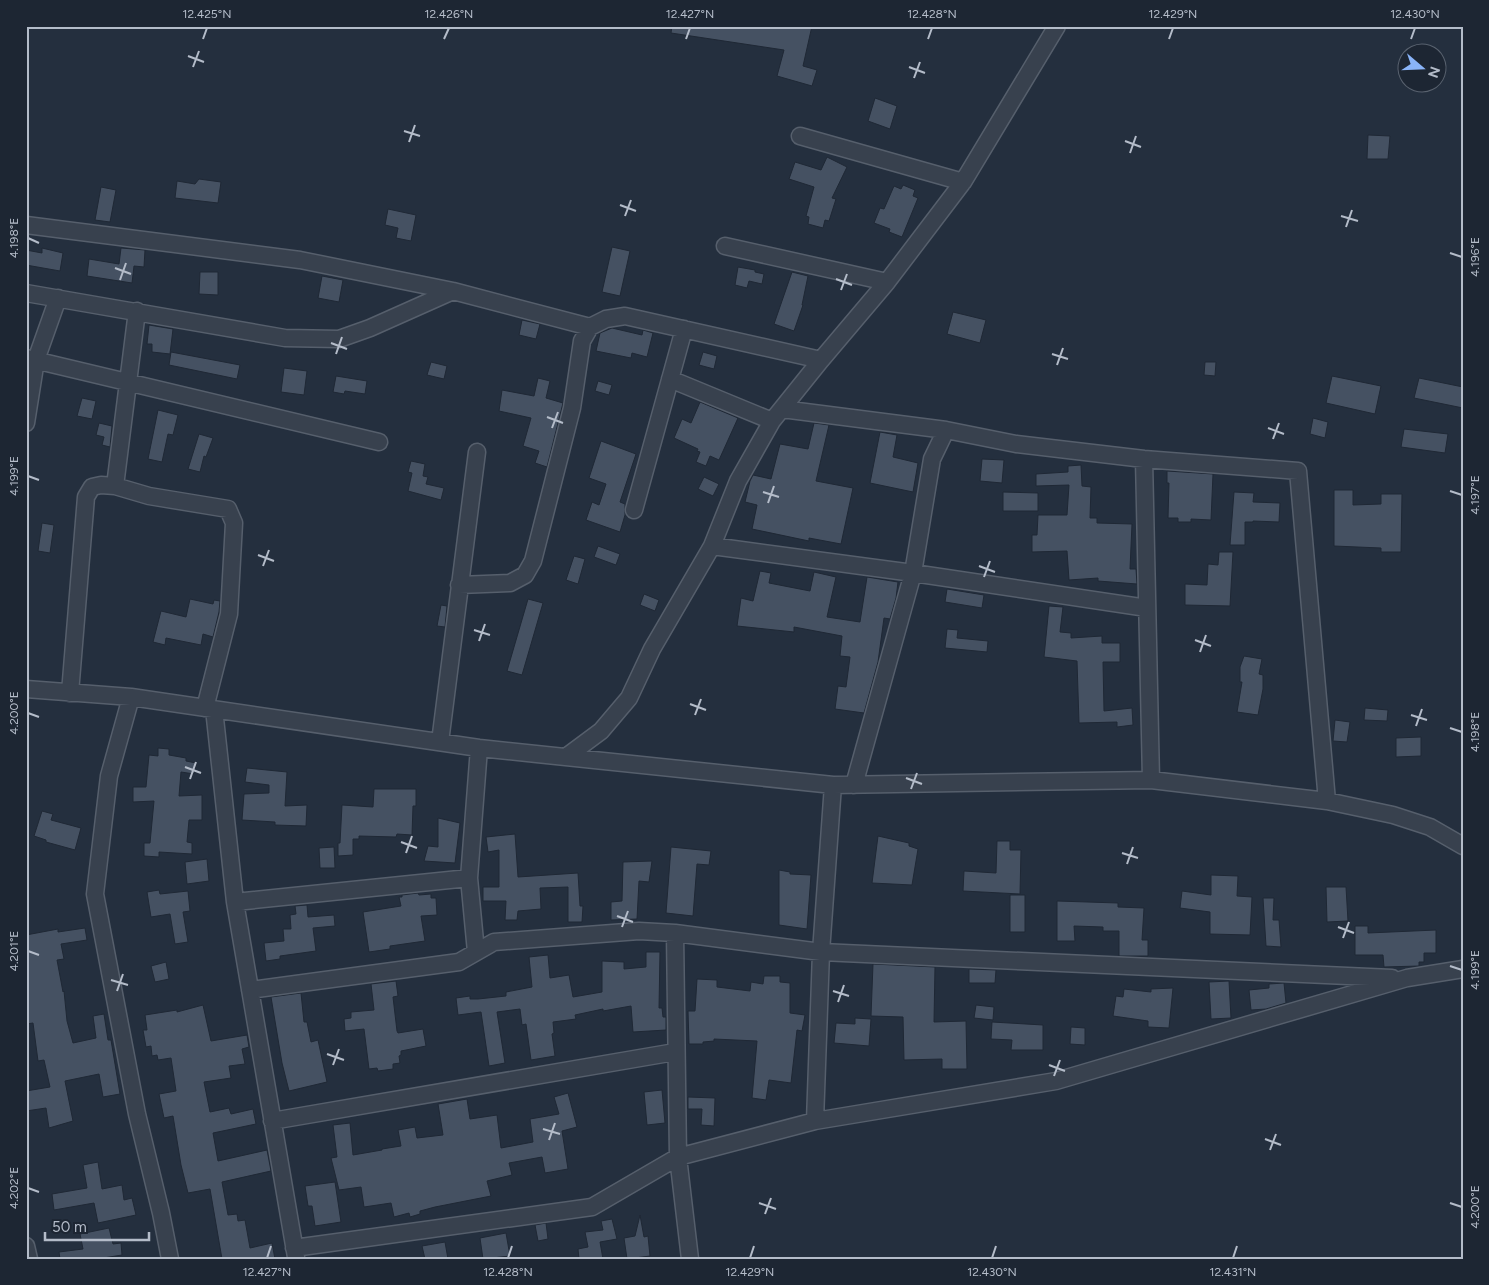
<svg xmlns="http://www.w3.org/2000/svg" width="1489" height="1285" font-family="Figtree,sans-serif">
<rect width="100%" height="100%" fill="#242f3e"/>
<path fill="#455162" stroke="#1f2835" d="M672,26H812L803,66L817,70L812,86L777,76L784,50L671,33Z
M875,98L897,106L890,129L868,121Z
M1368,135L1390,136L1388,159H1367Z
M827,157L847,167L832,198L836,199L829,221L825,220L823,228L808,224L809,217L806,216L814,187L789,179L795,162L821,170Z
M199,179L221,182L218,203L175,198L177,181L195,184Z
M903,185L915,190L913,196L918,198L902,237L889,232L890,229L874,223L880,208L884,209L894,186L901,189Z
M101,187L116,190L110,222L95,220Z
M388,209L416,215L411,241L396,238L398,228L385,225Z
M612,247L630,251L620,296L602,292Z
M42,248L63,253L60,271L26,265V250L42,253Z
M121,248L145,250L144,267L134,266L132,283L87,276L89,259L119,264Z
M738,267L755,270V272L764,274L762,284L749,281L747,288L735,285Z
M200,272H218V295L199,294Z
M792,272L808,276L802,305H803L794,331L774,324Z
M322,276L343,280L339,302L318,298Z
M953,312L986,320L980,343L947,334Z
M522,320L540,324L536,339L519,335Z
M149,325L173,329L170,354L152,352V344H147Z
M612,328L642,335L643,330L653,333L647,357L632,353L631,358L596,351L600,333Z
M171,352L240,365L237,379L169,365Z
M703,352L717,356L714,369L699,365Z
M431,362L447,366L444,379L427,375Z
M1205,362H1216L1215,376L1204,375Z
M284,368L307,371L304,395L281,392Z
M336,376L367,381L365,394L345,391L344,394L333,392Z
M1332,376L1381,386L1375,414L1326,403Z
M538,378L550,381L546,398L563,403L547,467L535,463L539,451L523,446L531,418L499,411L502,390L534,396Z
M1419,378L1463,387V408L1414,398Z
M598,381L612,385L609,395L595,391Z
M82,398L96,401L92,419L77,416Z
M700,402L738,418L719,460L710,456L706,466L696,462L700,452L697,451L698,449L674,438L682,419L691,423Z
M158,410L178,415L173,435L168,434L162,462L148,459Z
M1313,418L1328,422L1325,438L1310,434Z
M99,423L112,426L110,447L102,445L104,437L96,435Z
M814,423L829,425L816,481L853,488L841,544L809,538V541L752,529L757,505L745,502L750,481L753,475L771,479L780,444L808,449Z
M1404,429L1448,434L1445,453L1401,447Z
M880,432L897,435L893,457L918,463L913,492L870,483Z
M199,434L213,438L206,457L204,456L200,472L188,469Z
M601,441L636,454L620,502L625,504V515L620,532L586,520L592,502L599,505L606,484L589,478Z
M982,459L1004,460L1002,483L980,481Z
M411,461L425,464L423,476L428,477L426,484L444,488L441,500L408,491L412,473L408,472Z
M1081,465L1082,486L1091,487L1090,518H1097V523L1132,524L1130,569H1136L1137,584L1098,581V578L1069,580L1067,551L1032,552V535H1037L1038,515H1067L1069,485L1036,486V474L1068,472V466Z
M1167,471L1213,474L1211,520L1191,519V522H1178V518H1168L1169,483H1167Z
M704,477L719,484L713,496L698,489Z
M1334,490H1353V505L1381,504V494H1402L1401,552H1381V548L1334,546Z
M1003,492L1038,493V511H1003Z
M1234,492L1254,493L1253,502L1280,503L1279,522L1253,521V522H1245V545H1230Z
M42,523L54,525L50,553L38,551Z
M598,546L620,554L616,565L594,557Z
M1219,552H1233L1230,606L1185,605V584L1207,585L1208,564L1218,565Z
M574,556L585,559L578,584L566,580Z
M760,571L771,573L769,583L810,591L814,572L836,577L827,617L860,622L867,577L898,582L896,598L890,619L884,618L878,662L864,713L835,709L838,686L846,687L850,657L840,656L842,636L794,627V632L737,626L741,598L753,601Z
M947,589L984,595L982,608L945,602Z
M644,594L659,600L655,611L640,605Z
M190,599L213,604L214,600L220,601L219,612L213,637L203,634L201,645L166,638L165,645L153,642L161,611L186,617Z
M528,599L543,603L522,675L507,671Z
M441,605L447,606L445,627L437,626Z
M1049,606L1063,607L1060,632L1071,633V638L1102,636V643H1120V662H1103L1104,711L1132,708L1133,725L1117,727V722L1079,723L1077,661L1044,657Z
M947,629L958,630L957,638L988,641L987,652L945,648Z
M1244,656L1262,659L1259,674L1263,675V689L1258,715L1237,712L1242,682H1240V667Z
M1365,708L1388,710L1387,721L1364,720Z
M1335,720L1350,722L1347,742L1333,741Z
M1421,737V756L1396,757V738Z
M158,748L169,749V755L186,758V761L196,763L194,774L181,772L179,796L202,795V820H189L187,842L192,843V854L159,852V857L144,856V843H150L154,801L133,802V787H146L149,755L158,756Z
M247,768L287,772L285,806L307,805L306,826L275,825V822L242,820L244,794L269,793V785L245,782Z
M374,789H416V806H413L412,835L397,834L396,837L359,836V839H353V855L338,856V843H340L342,805L373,807Z
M42,811L53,814L51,820L81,828L75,850L46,842V840L34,836Z
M438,818L460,823L455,863L424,861L428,846L438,847Z
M515,834L518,877L578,873L580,906H583L582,922H568V887L540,888L541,909L518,911L517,920H505L506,901H483V887H499V850L488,852L486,837Z
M878,836L909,843V846L918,849L912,885L872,883Z
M997,841H1010V850H1021L1020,894L963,891L964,871L996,873Z
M334,847L335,868H320L319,848Z
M671,847L711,851L709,865L697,864L693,916L666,913Z
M207,859L209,881L187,884L185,862Z
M652,861L649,882L639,881L637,919L611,920V902L622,901L623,862Z
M779,870L790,872V874L811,875L807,929L779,925Z
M1211,875L1238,876L1237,896L1252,897L1250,935L1210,934V912L1180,908L1182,891L1211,895Z
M1326,887H1346L1348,921L1327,922Z
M159,890L160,894L188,891L190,911L183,912L188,942L175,944L170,914L151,917L147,892Z
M418,893L419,895L431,894V898H436L437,915L421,916L425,941L390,946V949L369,952L363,912L401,906L399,897H402V895Z
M1010,895H1025V932H1010Z
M1263,898H1274L1273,920H1279L1281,947L1266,946Z
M1057,901L1118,903V907L1144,908L1142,940H1148V956H1119V931H1103V927L1074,926L1075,941H1057Z
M307,905L308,917L334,915L335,926L313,928L316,951L280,956V959L266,961L264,943L284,941L283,929H291L290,915L296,914L295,906Z
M1355,926H1368V933L1436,930V953H1424V962H1419V966L1384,967L1383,955H1355Z
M85,928L87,940L61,944L64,959L57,960L63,992L64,991L67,1021L73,1043L96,1038L93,1016L104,1014L108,1040H111L120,1094L103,1097L99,1074L65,1081L73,1121L49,1128L46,1108L26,1111V1091L50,1087L44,1060L38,1061L33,1023L26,1024V935L58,929V932Z
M646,952H660L659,1008H662L663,1017H666V1030L633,1032L631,1006L603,1011V1009L575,1015L576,1019L553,1022L554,1033L552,1034L555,1056L531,1060L526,1024L522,1025L520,1009L497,1012L505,1063L489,1066L481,1012L458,1015L456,998L470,996V999H478L506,996V992L532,987L529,957L548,955L550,978L569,975L573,997L602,992V961L624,962V969L646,967Z
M166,962L169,979L155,982L151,966Z
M873,964L935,967L934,1022L966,1021L967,1069H942V1059L904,1060L903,1017L871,1016Z
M969,969L996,970L995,983H969Z
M764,976H780V982L790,983V1013L805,1015L802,1031L797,1030L791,1083L769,1080L766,1100L752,1098L757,1041L714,1039V1041L703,1042V1044H689L688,1011H695L697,979L717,980V987L750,991L751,982L763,984Z
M396,981L398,996L393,997L397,1031L398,1033L423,1029L426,1046L401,1051V1055L399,1056L400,1063L393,1064V1069L378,1071L377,1068L369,1069L364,1029L345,1031L344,1019L351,1018V1012L374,1010L371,984Z
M1229,981L1231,1018L1211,1019L1209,982Z
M1284,983L1286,1003L1266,1009L1251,1010L1249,990L1269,988V984Z
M1173,988L1169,1028L1148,1027V1021L1113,1016L1116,996L1123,997L1124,989L1151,992V989Z
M301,993L304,1022H307L311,1042L318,1040L327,1082L289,1091L282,1063L271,997Z
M203,1005L211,1041L247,1035L249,1047L242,1049L245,1064L229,1066L231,1078L204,1082L210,1112L229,1108L231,1114L253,1109L256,1124L213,1133L218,1161L267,1150L271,1171L222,1182L228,1215L237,1214L238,1221L245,1220L250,1248L272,1243L275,1259H222L210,1189L188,1193L181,1165L173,1116L164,1118L159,1094L176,1091L171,1058L158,1060L157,1055L152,1056L151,1046L146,1047L143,1030H147L145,1015L177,1010V1012Z
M976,1005L994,1007L993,1020L974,1018Z
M855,1018L871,1019L869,1046L834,1043L836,1023L855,1024Z
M992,1022L1043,1025V1050H1011L1012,1040L991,1039Z
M1071,1027L1085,1028V1045L1070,1044Z
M662,1090L665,1123L647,1125L644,1092Z
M568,1093L577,1127L562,1131L568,1169L545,1173L542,1157L509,1163L512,1175L487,1181L491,1196L435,1207L420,1211V1214L410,1217L409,1213L394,1217L391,1203L364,1207L361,1187L339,1190L331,1158L337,1157L333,1125L350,1123L353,1155L382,1150V1149L401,1146L398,1130L415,1127L417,1138L443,1135L438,1104L467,1099L470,1119L497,1115L501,1148L533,1142L530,1119L559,1114L554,1097Z
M688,1097L715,1098L714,1126L701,1125L702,1109H688Z
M98,1162L102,1189L122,1185L124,1200L132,1198L136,1215L98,1223L94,1203L54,1210L52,1194L87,1188L83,1165Z
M335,1182L341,1222L315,1226L312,1206H308L305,1186Z
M640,1215L644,1237L648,1236L650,1256L627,1259L624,1238L635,1236Z
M612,1219L617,1239L600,1242L603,1259H579L578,1249L588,1247L585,1232L603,1230L601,1221Z
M546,1223L548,1239L538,1241L535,1225Z
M109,1228L113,1244L121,1243L122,1255L97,1259H60L59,1252L83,1249L80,1234Z
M506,1233L510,1256L483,1259L480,1238Z
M445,1242L448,1259H425L422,1246Z"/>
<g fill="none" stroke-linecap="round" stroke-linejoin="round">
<defs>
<path id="minor" d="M800,136L963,182
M26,225L300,260L453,291L590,327
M725,246L887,282
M26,293L285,338L339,339L370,328L453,291
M137,311L115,486L149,496L228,509L234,523L229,614L205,708
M26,358L379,442
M670,379L772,421
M782,409L946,430L1016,444L1144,459L1298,471L1327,801
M26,423L36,360L58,298
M1144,459L1151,780
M634,510L684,329
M712,546L738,481L772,421L821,360L887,282L963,182L1057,26
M459,585L510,583L525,575L533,561L572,408L582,341L590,327L606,319L625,316L821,360
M26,689L131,697L479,748L833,785L1151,780L1327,801L1393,815L1430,827L1463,846
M70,693L86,497L92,487L101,485L115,486
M131,697L109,776L95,894L137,1114L161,1213L170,1259
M214,709L235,902
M440,742L477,452
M566,757L601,731L629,698L652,649L712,546L913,573L1147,608
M854,785L913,573L932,459L946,430
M675,933L678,1157L690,1259
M476,952L469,878L479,748
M250,990L459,962L494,942L639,931L675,933L821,952L1392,978
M272,1121L675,1052
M815,1121L821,952L833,785
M26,1246L29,1259
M294,1248L592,1207L678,1157L815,1121L1056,1081L1407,978L1463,969
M296,1257L235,902L469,878"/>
</defs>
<use href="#minor" stroke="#565f6c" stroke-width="19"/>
<use href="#minor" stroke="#38414e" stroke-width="16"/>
</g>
<path fill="none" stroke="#b4bcc9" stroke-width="2" d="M203,39L207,28M444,39L449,28M686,39L690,28M928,39L932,28M1169,39L1173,28M1411,39L1415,28M188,56L204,62M193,67L199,51M909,67L925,73M914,78L920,62M404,131L420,136M1125,141L1141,147M409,142L415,125M1130,153L1136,136M620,205L636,211M625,216L631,200M1341,216L1358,221M1346,227L1352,210M28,238L39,243M1450,253L1462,257M115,268L131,274M836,279L852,285M120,280L126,263M841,290L847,274M331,343L347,349M336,354L342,337M1052,354L1068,359M1057,365L1063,348M547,417L563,423M552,428L558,412M1268,428L1284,434M1273,439L1279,423M28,476L39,480M1450,491L1462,495M763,492L779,497M768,503L774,486M258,555L274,561M263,566L269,550M979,566L995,572M984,577L990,561M474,630L490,635M1195,640L1211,646M479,641L485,624M1200,652L1206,635M690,704L706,710M28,713L39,717M695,715L701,699M1411,715L1427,720M1416,726L1422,709M1450,728L1462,732M185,767L201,773M906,778L922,784M190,779L196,762M911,789L917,773M401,842L417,848M406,853L412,836M1122,853L1138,858M1127,864L1133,847M617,916L633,922M622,927L628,911M1338,927L1354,933M1343,938L1349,922M28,951L39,955M1450,966L1462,970M111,980L128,985M117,991L123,974M833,991L849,996M838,1002L844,985M327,1054L344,1060M333,1065L339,1049M1049,1065L1065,1071M1054,1076L1060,1060M543,1129L560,1134M1265,1139L1281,1145M549,1140L555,1123M1270,1150L1276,1134M28,1188L39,1192M759,1203L776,1209M1450,1203L1462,1207M765,1214L771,1198M267,1258L271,1246M508,1258L512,1246M750,1258L754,1246M992,1258L996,1246M1233,1258L1237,1246"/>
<rect width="1489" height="1285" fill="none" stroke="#1d2633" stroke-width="55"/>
<g transform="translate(1422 68) rotate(109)"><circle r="24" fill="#1d2633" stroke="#59626f"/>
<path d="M0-4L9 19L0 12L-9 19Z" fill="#8ab4f8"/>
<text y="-8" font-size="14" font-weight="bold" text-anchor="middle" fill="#b4bcc9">N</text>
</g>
<path d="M45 1232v8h104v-8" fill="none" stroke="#b4bcc9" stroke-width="2.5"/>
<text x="52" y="1232" font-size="15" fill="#b4bcc9" stroke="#1d2633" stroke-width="4" paint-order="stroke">50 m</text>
<rect x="28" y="28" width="1434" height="1230" fill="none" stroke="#b4bcc9" stroke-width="2"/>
<g font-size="12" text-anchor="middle" fill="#b4bcc9">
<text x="207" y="18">12.425°N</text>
<text x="449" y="18">12.426°N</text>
<text x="690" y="18">12.427°N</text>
<text x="932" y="18">12.428°N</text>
<text x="1173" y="18">12.429°N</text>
<text x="1415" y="18">12.430°N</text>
<text transform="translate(14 238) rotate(-90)" y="4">4.198°E</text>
<text transform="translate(1475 257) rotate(-90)" y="4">4.196°E</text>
<text transform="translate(14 476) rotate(-90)" y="4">4.199°E</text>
<text transform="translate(1475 495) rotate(-90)" y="4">4.197°E</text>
<text transform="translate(14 713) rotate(-90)" y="4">4.200°E</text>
<text transform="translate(1475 732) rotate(-90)" y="4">4.198°E</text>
<text transform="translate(14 951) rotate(-90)" y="4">4.201°E</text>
<text transform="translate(1475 970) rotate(-90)" y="4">4.199°E</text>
<text transform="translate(14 1188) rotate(-90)" y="4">4.202°E</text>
<text transform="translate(1475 1207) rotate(-90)" y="4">4.200°E</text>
<text x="267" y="1276">12.427°N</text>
<text x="508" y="1276">12.428°N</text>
<text x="750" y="1276">12.429°N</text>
<text x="992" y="1276">12.430°N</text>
<text x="1233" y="1276">12.431°N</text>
</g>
</svg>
